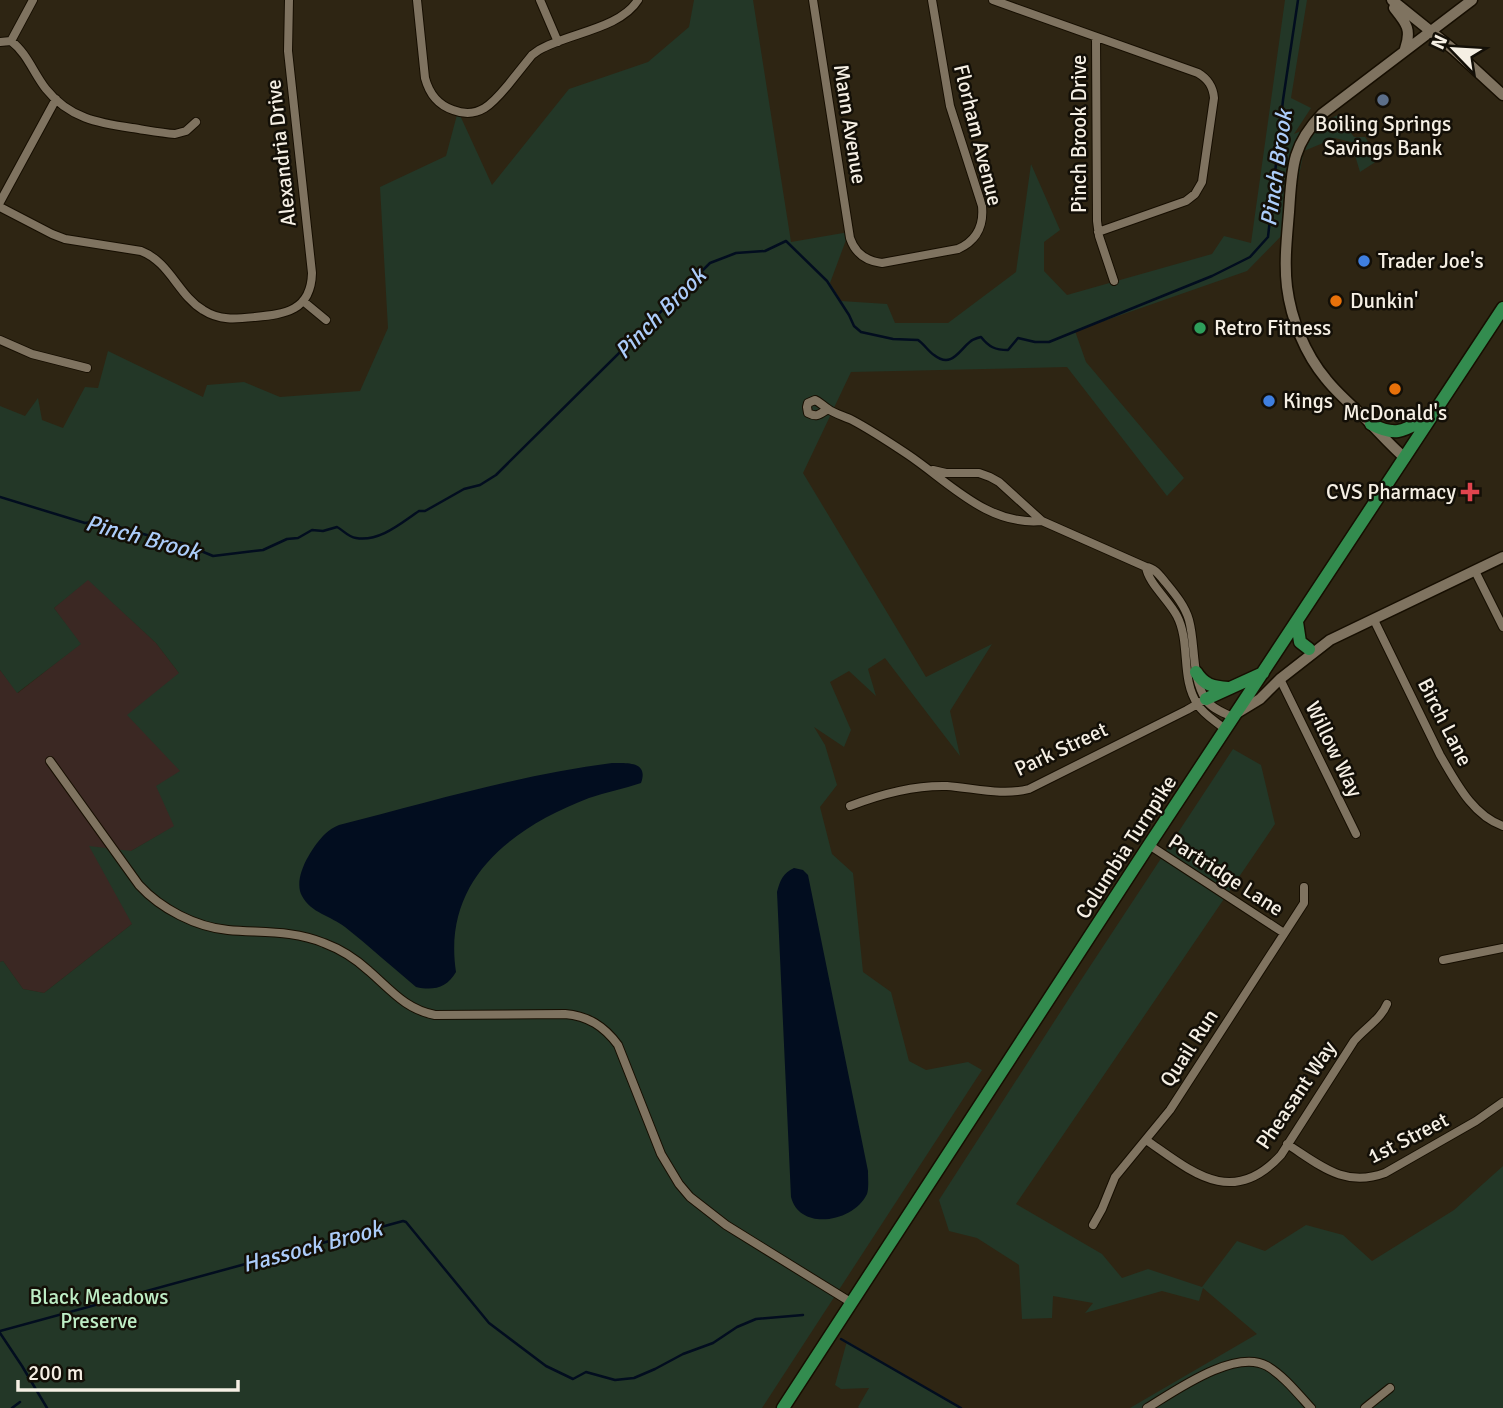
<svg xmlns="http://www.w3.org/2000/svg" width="1503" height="1408" font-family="Signika,sans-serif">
<rect width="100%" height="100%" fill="#2e2513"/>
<path fill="#3b2823" d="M88,579L156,643L179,673L180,771L175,826L131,851L132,924L44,993L23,989L3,961L0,962V670L18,693L80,644L54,608Z"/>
<path fill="#233727" d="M694,0H753L791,242L849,232L830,283L841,301L887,304L895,323H948L1016,272L1031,164L1060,230L1044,242V271L1067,295L1212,254L1224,236L1251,243L1285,0H1307L1291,98L1311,108L1294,134L1338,115L1354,137H1365L1380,159L1360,172L1351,142L1335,138L1304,151L1288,229L1247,271L1075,331L1086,362L1184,478L1167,496L1067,367L851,372L803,473L926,677L992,644L950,711L960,756L885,658L868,669L876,696L849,671L830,682L851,730L844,747L814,727L825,745L837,785L820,807L832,854L853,873L863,972L891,992L909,1061L926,1070L968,1062L982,1070L762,1408H0V962L3,961L23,989L44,993L132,924L89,846L131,851L174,826L156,786L180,771L127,715L179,673L156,643L88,580L54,608L81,644L17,693L0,670V406L25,416L38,398L42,420L63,428L85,387L98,388L108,351L203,397L207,385L244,382L280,397L360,391L388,328L380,187L446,156L458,111L492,185L569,89L648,62L689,27Z
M1233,749L1261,765L1275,824L1016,1204L1102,1254L1122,1278L1148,1269L1202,1287L1237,1241L1265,1251L1306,1225L1343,1235L1372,1261L1454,1210L1503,1166V1408H1130L1257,1334L1203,1288L1199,1301L1162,1291L1085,1313L1093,1303L1053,1296L1052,1318L1022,1319L1019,1265L977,1238L949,1231L939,1200L1081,980Z
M847,1341L959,1408H859L858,1407L869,1388L841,1389L835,1385Z"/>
<path fill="#020d1f" d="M612,763C627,763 649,761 641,783C624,789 606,792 589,798C511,828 442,880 456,972C447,988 433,991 416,987C392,967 369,946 345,927C331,916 311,913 302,896C292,878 312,847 325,834C329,830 334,827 339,825C429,802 519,775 612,763Z
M794,868L803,870L808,875L868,1171C868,1178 869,1188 867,1194C854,1222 800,1232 791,1197L777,892C780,880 783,873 794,868Z"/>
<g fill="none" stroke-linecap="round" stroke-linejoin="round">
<path stroke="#020d1f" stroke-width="2.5" d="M0,497L85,523L97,521L154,537L182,543L213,556L263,550L287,539L298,538L312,530L323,531L337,527C343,530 348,537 356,538C380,542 401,523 419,511H425L464,489L480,485L496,475L710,263L736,253L765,251L786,241L827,281L849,315L854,326L861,332L893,339L918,340C924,344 928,351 934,355C952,369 959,350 971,341C973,339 977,338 981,337C989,347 995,350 1008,350L1018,338L1035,342H1049L1212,276L1250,257L1268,237L1283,100L1298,0
M0,1331L403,1221L406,1222L489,1323L546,1366L573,1379L586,1372L615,1380L634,1378L655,1369L683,1354L713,1343L737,1327L756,1319L803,1315
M0,1333L22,1366L47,1408
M841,1339L961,1408
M12,1408L20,1402"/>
<defs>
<path id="street" d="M417,0L425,78C429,93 438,105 453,110C479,120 493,103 508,85C516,75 524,65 532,55L539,50C568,33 620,29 638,0
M540,0L558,42
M813,0L850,238C855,253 865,261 882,263L958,249C976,241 984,226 982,206L950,106L932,0
M993,0L1198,73C1208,79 1213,86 1214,98L1202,182L1195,194L1186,201L1098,232
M1096,37L1097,221L1099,236L1114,281
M11,41C27,53 34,74 46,89C69,118 98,123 132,128C146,130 161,133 175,134L186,131L196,122
M0,42L11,41L33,0
M0,202L56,99
M0,207L52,234L65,239L141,251C170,262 178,295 203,310C220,321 236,319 255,317C285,314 311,311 312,273L288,51L289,0
M303,301L326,320
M0,340L32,354L87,368
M828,409C820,414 817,418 808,413L807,407L808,403L815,400C820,402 823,406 828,409C835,414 844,416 852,420C871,430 889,442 907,454C949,482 987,526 1042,521L1146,567C1155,568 1160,576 1166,583C1175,594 1185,606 1189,620C1196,646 1191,677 1206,700C1212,709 1225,713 1234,718
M933,470L946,473H979L990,477L999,482L1042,521
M1146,567C1148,583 1169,600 1177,616C1191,643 1180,679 1198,705C1204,715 1217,722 1226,730
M1475,571L1503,627
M1374,620L1440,755C1456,782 1472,815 1503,826
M1280,679L1356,834
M50,761L139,885C161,909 196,927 228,930C261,933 293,930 324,943C340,949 356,959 369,971C391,990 405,1009 435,1015L565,1014C588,1016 604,1026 618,1045L661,1154L679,1184L690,1197L726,1225L852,1303
M850,806C881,794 913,785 947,786C974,788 1003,796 1029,789L1187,710L1206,699
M1149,845L1284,933
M1443,960L1503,948
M1146,1140C1191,1171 1232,1209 1281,1155L1354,1041C1365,1028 1381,1019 1387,1004
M1287,1144C1320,1165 1344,1188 1385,1173L1476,1121L1503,1102
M1093,1225L1102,1209L1115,1177L1170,1110L1304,903V887
M1147,1408C1175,1391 1235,1348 1267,1366C1284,1376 1298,1394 1311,1408
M1365,1408L1390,1388"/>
<path id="secondary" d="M1392,0L1454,50L1503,95
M1394,8C1406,23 1412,29 1405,49
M1405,458C1390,445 1378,431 1364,417C1351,405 1337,393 1326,379C1305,354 1291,319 1287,287C1284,262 1287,237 1289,212C1292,170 1291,146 1322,114L1472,0
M1237,713L1260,699L1280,679L1330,640L1503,557"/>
<path id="primary" d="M1371,424C1399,439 1407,428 1432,415
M1297,622L1300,642L1309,649
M1196,672C1204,685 1213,687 1228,688
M1206,699L1263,673
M783,1408L1149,845L1503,308"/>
</defs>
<use href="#street" stroke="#160e01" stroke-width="10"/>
<use href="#secondary" stroke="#160e01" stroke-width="13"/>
<use href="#primary" stroke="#160e01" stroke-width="15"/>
<use href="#street" stroke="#7f7360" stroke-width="8"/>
<use href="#secondary" stroke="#7f7360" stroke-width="10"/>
<use href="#primary" stroke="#338c4f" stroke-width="12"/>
</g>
<circle fill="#5c6f8a" stroke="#130f07" stroke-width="2.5" cx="1383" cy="100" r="7"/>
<g fill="#3f7fe0" stroke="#130f07" stroke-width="2.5">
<circle cx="1364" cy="261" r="7"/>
<circle cx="1269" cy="401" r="7"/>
</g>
<g fill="#e8710a" stroke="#130f07" stroke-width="2.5">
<circle cx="1336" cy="301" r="7"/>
<circle cx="1395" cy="389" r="7"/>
</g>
<circle fill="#2e9e5b" stroke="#130f07" stroke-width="2.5" cx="1200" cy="328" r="7"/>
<path fill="#e0444e" stroke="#130f07" stroke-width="2.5" d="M1466.5 481.5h7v7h7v7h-7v7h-7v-7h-7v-7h7z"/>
<g text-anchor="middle" stroke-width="5" stroke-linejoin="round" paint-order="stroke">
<g font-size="21" fill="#f5efe4" stroke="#130f07">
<text transform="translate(850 124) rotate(81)" y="7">Mann Avenue</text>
<text transform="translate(1079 134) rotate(-90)" y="7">Pinch Brook Drive</text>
<text transform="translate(978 135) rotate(76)" y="7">Florham Avenue</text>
<text transform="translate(281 153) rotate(-96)" y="7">Alexandria Drive</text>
<text transform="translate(1445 722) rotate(63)" y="7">Birch Lane</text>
<text transform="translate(1061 749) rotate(-25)" y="7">Park Street</text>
<text transform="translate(1334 749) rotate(64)" y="7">Willow Way</text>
<text transform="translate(1126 847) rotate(-57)" y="7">Columbia Turnpike</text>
<text transform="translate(1226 875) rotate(33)" y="7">Partridge Lane</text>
<text transform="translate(1189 1048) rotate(-57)" y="7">Quail Run</text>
<text transform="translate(1296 1095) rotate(-56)" y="7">Pheasant Way</text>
<text transform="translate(1408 1138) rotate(-27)" y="7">1st Street</text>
</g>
<g font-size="21" fill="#f5efe4" stroke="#130f07" text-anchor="start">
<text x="1383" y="131" text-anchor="middle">Boiling Springs<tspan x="1383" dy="24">Savings Bank</tspan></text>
<text x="1378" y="268">Trader Joe's</text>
<text x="1350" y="308">Dunkin'</text>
<text x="1214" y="335">Retro Fitness</text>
<text x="1283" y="408">Kings</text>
<text x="1395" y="420" text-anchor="middle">McDonald's</text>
<text x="1456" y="499" text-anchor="end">CVS Pharmacy</text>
</g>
<g font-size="21" fill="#beedc5" stroke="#130f07">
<text x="99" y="1304">Black Meadows<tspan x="99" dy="24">Preserve</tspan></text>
</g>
<g font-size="23" font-style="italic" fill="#acccfa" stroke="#130f07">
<text transform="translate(1276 168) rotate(-82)" y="8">Pinch Brook</text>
<text transform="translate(660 313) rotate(-45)" y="8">Pinch Brook</text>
<text transform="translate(143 537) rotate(15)" y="8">Pinch Brook</text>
<text transform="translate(312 1246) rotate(-15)" y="8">Hassock Brook</text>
</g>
</g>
<g transform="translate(1454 49) rotate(295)" stroke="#130f07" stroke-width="5" paint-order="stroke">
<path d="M0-5L12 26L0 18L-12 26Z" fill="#f5efe4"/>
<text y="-10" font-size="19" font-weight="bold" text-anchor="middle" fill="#f5efe4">N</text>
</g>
<path d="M18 1380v10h220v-10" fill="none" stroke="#f5efe4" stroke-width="3.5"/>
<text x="28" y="1380" font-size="21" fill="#f5efe4" stroke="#130f07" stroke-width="5" paint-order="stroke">200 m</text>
</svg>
